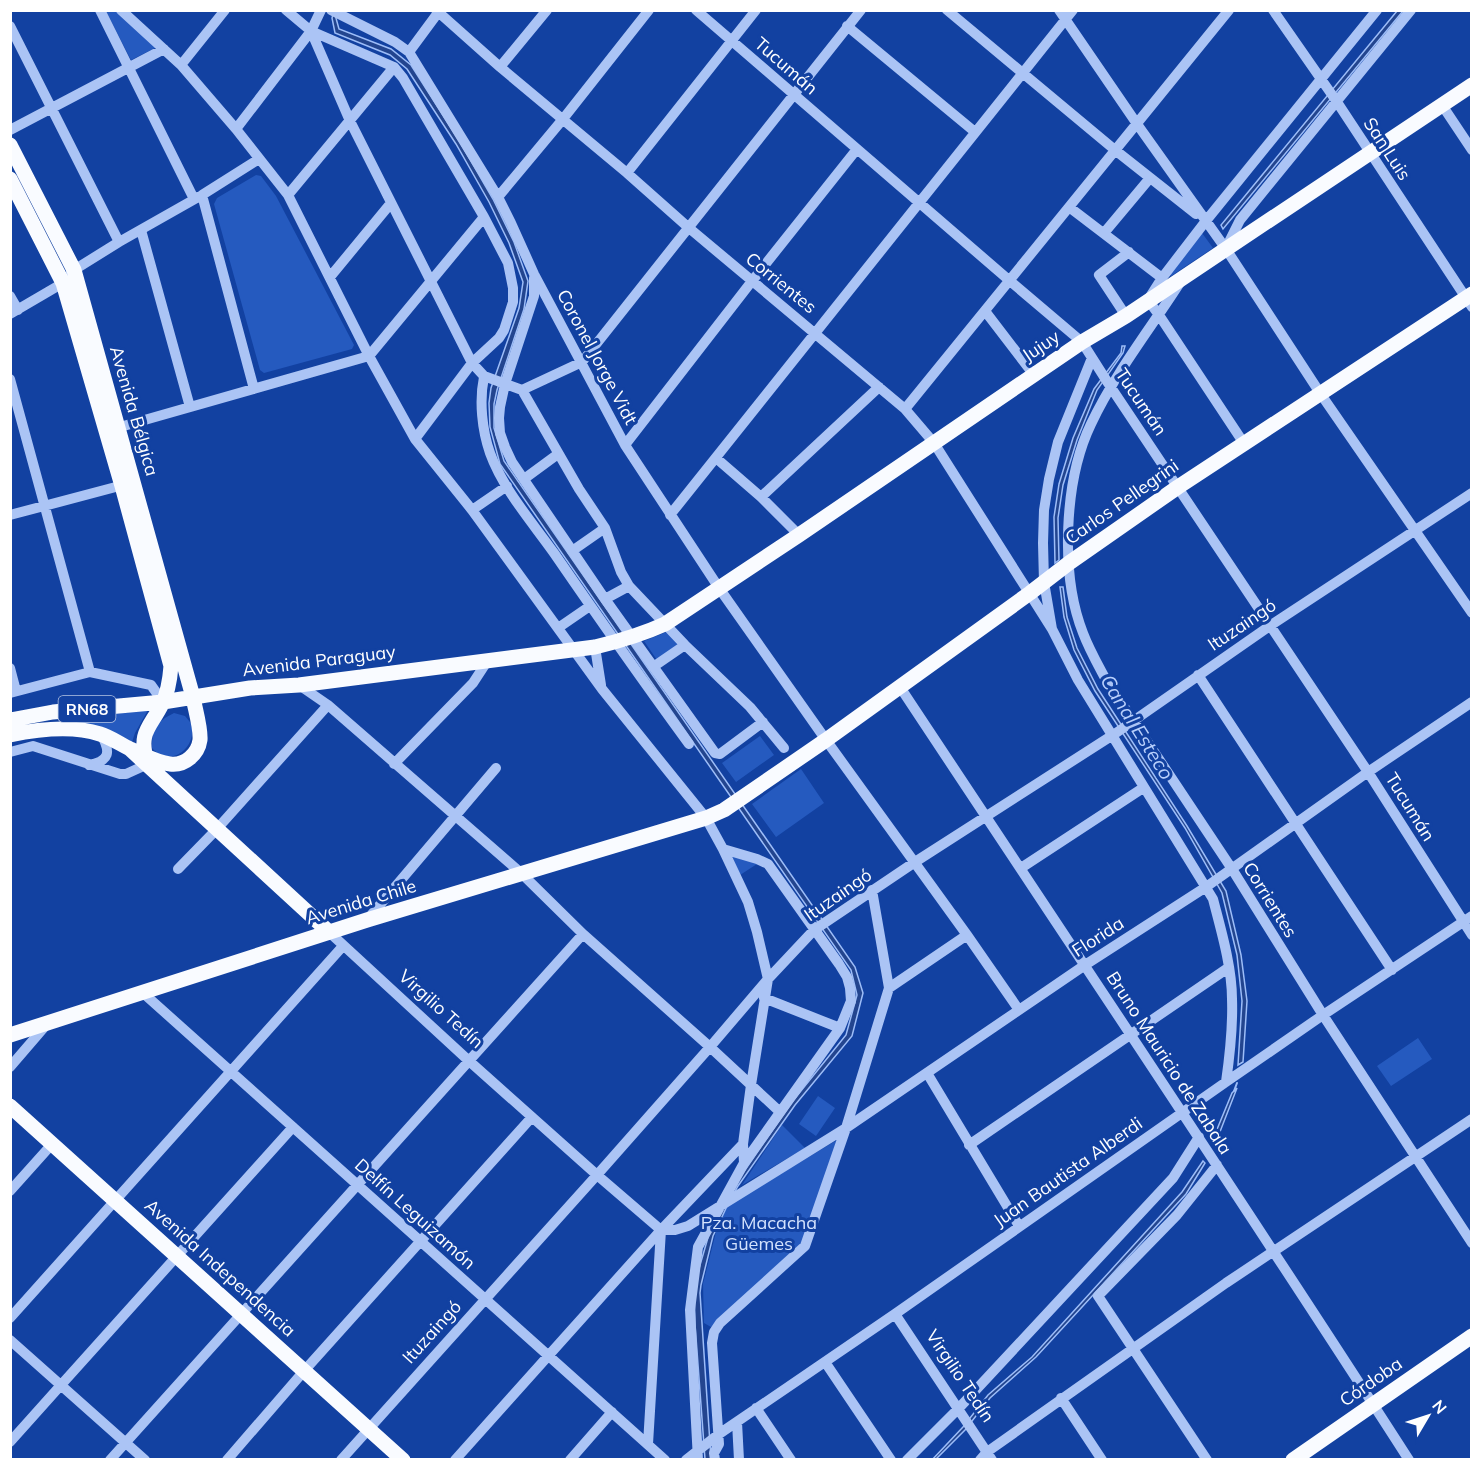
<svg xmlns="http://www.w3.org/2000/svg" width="1482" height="1470" font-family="Mulish,sans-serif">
<rect width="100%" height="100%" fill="#1241a1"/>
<path fill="#255abf" d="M106,11H116L157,47L131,60Z
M256,175L261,176L276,196L354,345L352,349L264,373L260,370L214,204L217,198Z
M1202,233L1213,248L1171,276L1169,273Z
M669,631L680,644L657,660L644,641Z
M148,710L135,733L132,742L62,722V720Z
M174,713L185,716C187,719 190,721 191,724C197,743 179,763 159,755C158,754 153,749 152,748C152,728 156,722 174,713Z
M760,736L774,755L736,782L722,763Z
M801,769L824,803L776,837L752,804Z
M731,854L757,864L740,875Z
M1418,1038L1432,1059L1391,1086L1377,1066Z
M818,1096L835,1108L816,1136L799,1124Z
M782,1125L805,1148L742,1185Z
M837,1140L804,1244L718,1323L711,1327L704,1323L703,1284L716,1232L727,1206Z"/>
<path fill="#23458f" stroke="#9dbdf8" stroke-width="1.5" d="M334,11L339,29L391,49L411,65L460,142L493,199L514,242L528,281L524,309L497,390L494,404V428L504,461L855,967L863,993L852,1036L795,1105L738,1186L728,1204L713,1236L701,1285L700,1293L711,1459H705L695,1324L694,1286L709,1234L734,1186L792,1102L846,1035L857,995L851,970L500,464L490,427L489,403L491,388L519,308L523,282L509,243L489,202L456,144L407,69L390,55L335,33L332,18Z
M1397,11H1403L1223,229L1221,225Z
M1122,346H1125L1123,353L1097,390L1077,440L1063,485L1058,518L1059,560L1055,563L1054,517L1059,484L1073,438L1094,389L1121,353Z
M1060,587H1063L1067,617L1077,648L1098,689L1187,826L1226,891L1241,955L1247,1001L1243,1062L1238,1065L1242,1001L1237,955L1222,893L1185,828L1095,691L1074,650L1064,617Z
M1237,1088L1216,1142L1213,1139L1232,1093Z
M1203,1161L1205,1163L1186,1194L1036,1357L990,1398L965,1430L936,1459L932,1460L963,1427L988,1395L1032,1357L1182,1192Z"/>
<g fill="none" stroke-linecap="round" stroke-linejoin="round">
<path stroke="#9dbdf8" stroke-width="2" d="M1234,1091L1237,1083"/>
<path stroke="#abc4f5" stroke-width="10" d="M100,10L194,199
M121,10L181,65L236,129L288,195L369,356L415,439L472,510L602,689L706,818L723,849L748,902L757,932L768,979L751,1085L743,1144L744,1163
M286,10L311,31L350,121L472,363L484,376L522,390L582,362L861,10
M331,10L395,42L409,52L498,197L511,223L534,274L625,445L719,588L826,740L967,935L1019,1010
M436,10L500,67L627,173L689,228L905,409L934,443L1052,629
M696,10L1010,281L1082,342L1108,383L1368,772L1472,935
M947,10L1115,150L1196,214
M1059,10L1137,124L1226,249L1320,393L1472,613
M1273,10L1337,102L1472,307
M10,26L119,242
M847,26L975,132
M311,31L394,67L403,78L484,217L508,263L513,288V302L504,330L499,338L472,363L415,439
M409,52L440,10
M181,65L225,10
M500,67L547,10
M1442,105L1472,150
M236,129L311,31L321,10
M10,130L164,49
M627,173L756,10
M202,195L254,389
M288,195L394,67
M498,197L563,119L649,10
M1069,207L1162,278
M141,230L190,407
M1104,233L1150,178
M1227,246L1240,220L1411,10
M330,277L391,203
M534,278V296L505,384L500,407L499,418L500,433L505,447L512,462L605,599L715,753L720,754L763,722
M1181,281C1151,328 1115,373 1091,424C1064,480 1060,575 1083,633C1089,649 1097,663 1105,678L1232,869L1323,1015L1472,1243
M10,296L18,310
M985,311L1034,375
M10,314L63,283L74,270L119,242L202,195L259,159
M1126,316L1099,275L1129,252
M1092,358L1058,442L1049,479L1044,510L1043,543L1044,582L1052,629L1078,680L1213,899C1221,930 1232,967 1232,999C1233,1027 1230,1054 1226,1082
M484,377C479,401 482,430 490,453C503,489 532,522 554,553C598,617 643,681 689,744
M10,379L90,672
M522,390L579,489L605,528L621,572L629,586L685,645L750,707L784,748
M905,409L1229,10
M113,429L369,356L484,217
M1243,442L1159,315L1148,300L1162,278L1205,222L1377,10
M625,445L752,281L857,149
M716,458L761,497L799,535
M524,479L558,454
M761,497L879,387
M472,510L507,486
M10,515L127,484
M670,515L1073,10
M572,551L605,528
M605,599L629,586
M558,628L590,606
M595,647L601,685
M653,667L685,645
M10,668L16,691
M1198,675L1392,970
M299,685L328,705L521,873L583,934L710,1047L780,1112
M900,687C1070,944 1242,1200 1409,1460
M10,693L90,672L151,685L163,702
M10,752L33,746L120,774H126L148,764
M394,764L473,683L488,660
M89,765C110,761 111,752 101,734
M1021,868L1143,788
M178,869L216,830L328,705
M367,920L496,768
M329,932L468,1060L597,1175L661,1230H675L688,1226L846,1128L1085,965L1206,887L1368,772L1472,702
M889,988L967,935
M142,992L665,1460
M764,998L840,1028
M10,1067L47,1024
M927,1073L1019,1226
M969,1145L1228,968
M10,1191L53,1143
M895,1314L992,1460
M10,1318L343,946
M10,1340L145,1460
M825,1362L891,1460
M1061,1398L1102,1460
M756,1408L791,1460
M737,1422L739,1460
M10,1442L61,1385L293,1127
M648,1444L661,1230
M110,1460L583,934
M227,1460L304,1371L532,1117
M341,1460L597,1175L710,1047L768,979L814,930L915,862L1116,733L1271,625L1472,493
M455,1460L661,1230L743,1144
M570,1460L612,1412
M686,1460L719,1434L895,1314L1226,1082L1323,1015L1472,916
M698,1460L690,1310L698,1247L744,1163L840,1028L851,1001L850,988L847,977L839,964L768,864L757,859L723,849
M715,1460L714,1453L719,1444L712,1343L714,1332L720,1323L805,1246L846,1128L889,988L872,890
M907,1460L959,1408L1173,1178L1199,1137
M980,1460L987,1452L1226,1283L1472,1119
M1207,1460L1098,1296L1177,1215L1217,1165"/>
<path stroke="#f9fbff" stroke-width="15" d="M10,145L74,270L193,697C195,709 201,728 200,740C198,754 185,766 170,764C157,763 142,754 130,749
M10,179L63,283L122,486L171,666C170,679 168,693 162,704C150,728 138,732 147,762
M10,720L53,712L163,702L250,688L299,685L595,647C620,641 643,634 665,624L799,535L1082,342L1126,316L1226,249L1472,85
M10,735C39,729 72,725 100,734C110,737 120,744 130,749L329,932
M10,1035L367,920L706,818L724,810L826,740L1030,593L1069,563L1178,487L1472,294
M10,1106L403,1460
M1293,1460L1472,1336"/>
</g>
<g text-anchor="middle" stroke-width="6" stroke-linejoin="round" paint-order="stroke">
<rect fill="#1241a1" stroke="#b8c6e3" stroke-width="1.5" x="58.5" y="696" width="57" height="26" rx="4.5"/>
<g font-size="16" font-weight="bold" fill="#fff">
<text x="87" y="715">RN68</text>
</g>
<g font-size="18" fill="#fff" stroke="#1241a1">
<text transform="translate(786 66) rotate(41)" y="6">Tucumán</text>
<text transform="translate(1387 149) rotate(57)" y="6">San Luis</text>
<text transform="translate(781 283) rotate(39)" y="6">Corrientes</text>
<text transform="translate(1041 346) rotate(-34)" y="6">Jujuy</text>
<text transform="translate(597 357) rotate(62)" y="6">Coronel Jorge Vidt</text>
<text transform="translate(1141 402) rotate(56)" y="6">Tucumán</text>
<text transform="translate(134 411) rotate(74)" y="6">Avenida Bélgica</text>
<text transform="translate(1122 502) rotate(-35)" y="6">Carlos Pellegrini</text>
<text transform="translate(1242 625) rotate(-34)" y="6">Ituzaingó</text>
<text transform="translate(319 661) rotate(-7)" y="6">Avenida Paraguay</text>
<text transform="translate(1410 807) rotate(58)" y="6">Tucumán</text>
<text transform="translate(838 895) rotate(-35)" y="6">Ituzaingó</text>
<text transform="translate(1270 900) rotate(58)" y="6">Corrientes</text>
<text transform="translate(361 902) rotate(-17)" y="6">Avenida Chile</text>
<text transform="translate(1098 937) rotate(-33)" y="6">Florida</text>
<text transform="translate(441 1009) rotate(42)" y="6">Virgilio Tedín</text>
<text transform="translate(1169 1063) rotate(57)" y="6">Bruno Mauricio de Zabala</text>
<text transform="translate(1068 1172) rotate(-35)" y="6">Juan Bautista Alberdi</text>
<text transform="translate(415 1214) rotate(42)" y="6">Delfín Leguizamón</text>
<text transform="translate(220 1268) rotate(42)" y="6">Avenida Independencia</text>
<text transform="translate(432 1332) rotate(-48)" y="6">Ituzaingó</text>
<text transform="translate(960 1376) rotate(56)" y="6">Virgilio Tedín</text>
<text transform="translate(1371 1382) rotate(-35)" y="6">Córdoba</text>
</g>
<g font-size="18" fill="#d4e3fe" stroke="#1241a1">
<text x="759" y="1229">Pza. Macacha<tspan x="759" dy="21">Güemes</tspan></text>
</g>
<g font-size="20" font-style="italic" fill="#b8cffb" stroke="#1241a1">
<text transform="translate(1137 727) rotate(58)" y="7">Canal Esteco</text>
</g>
</g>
<rect width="1482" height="1470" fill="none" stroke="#ffffff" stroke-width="24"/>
<g transform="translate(1428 1416) rotate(51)" stroke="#1241a1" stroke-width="4.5" paint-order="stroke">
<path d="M0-4.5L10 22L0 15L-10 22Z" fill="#ffffff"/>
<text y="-9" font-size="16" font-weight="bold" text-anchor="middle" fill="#ffffff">N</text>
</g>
</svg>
